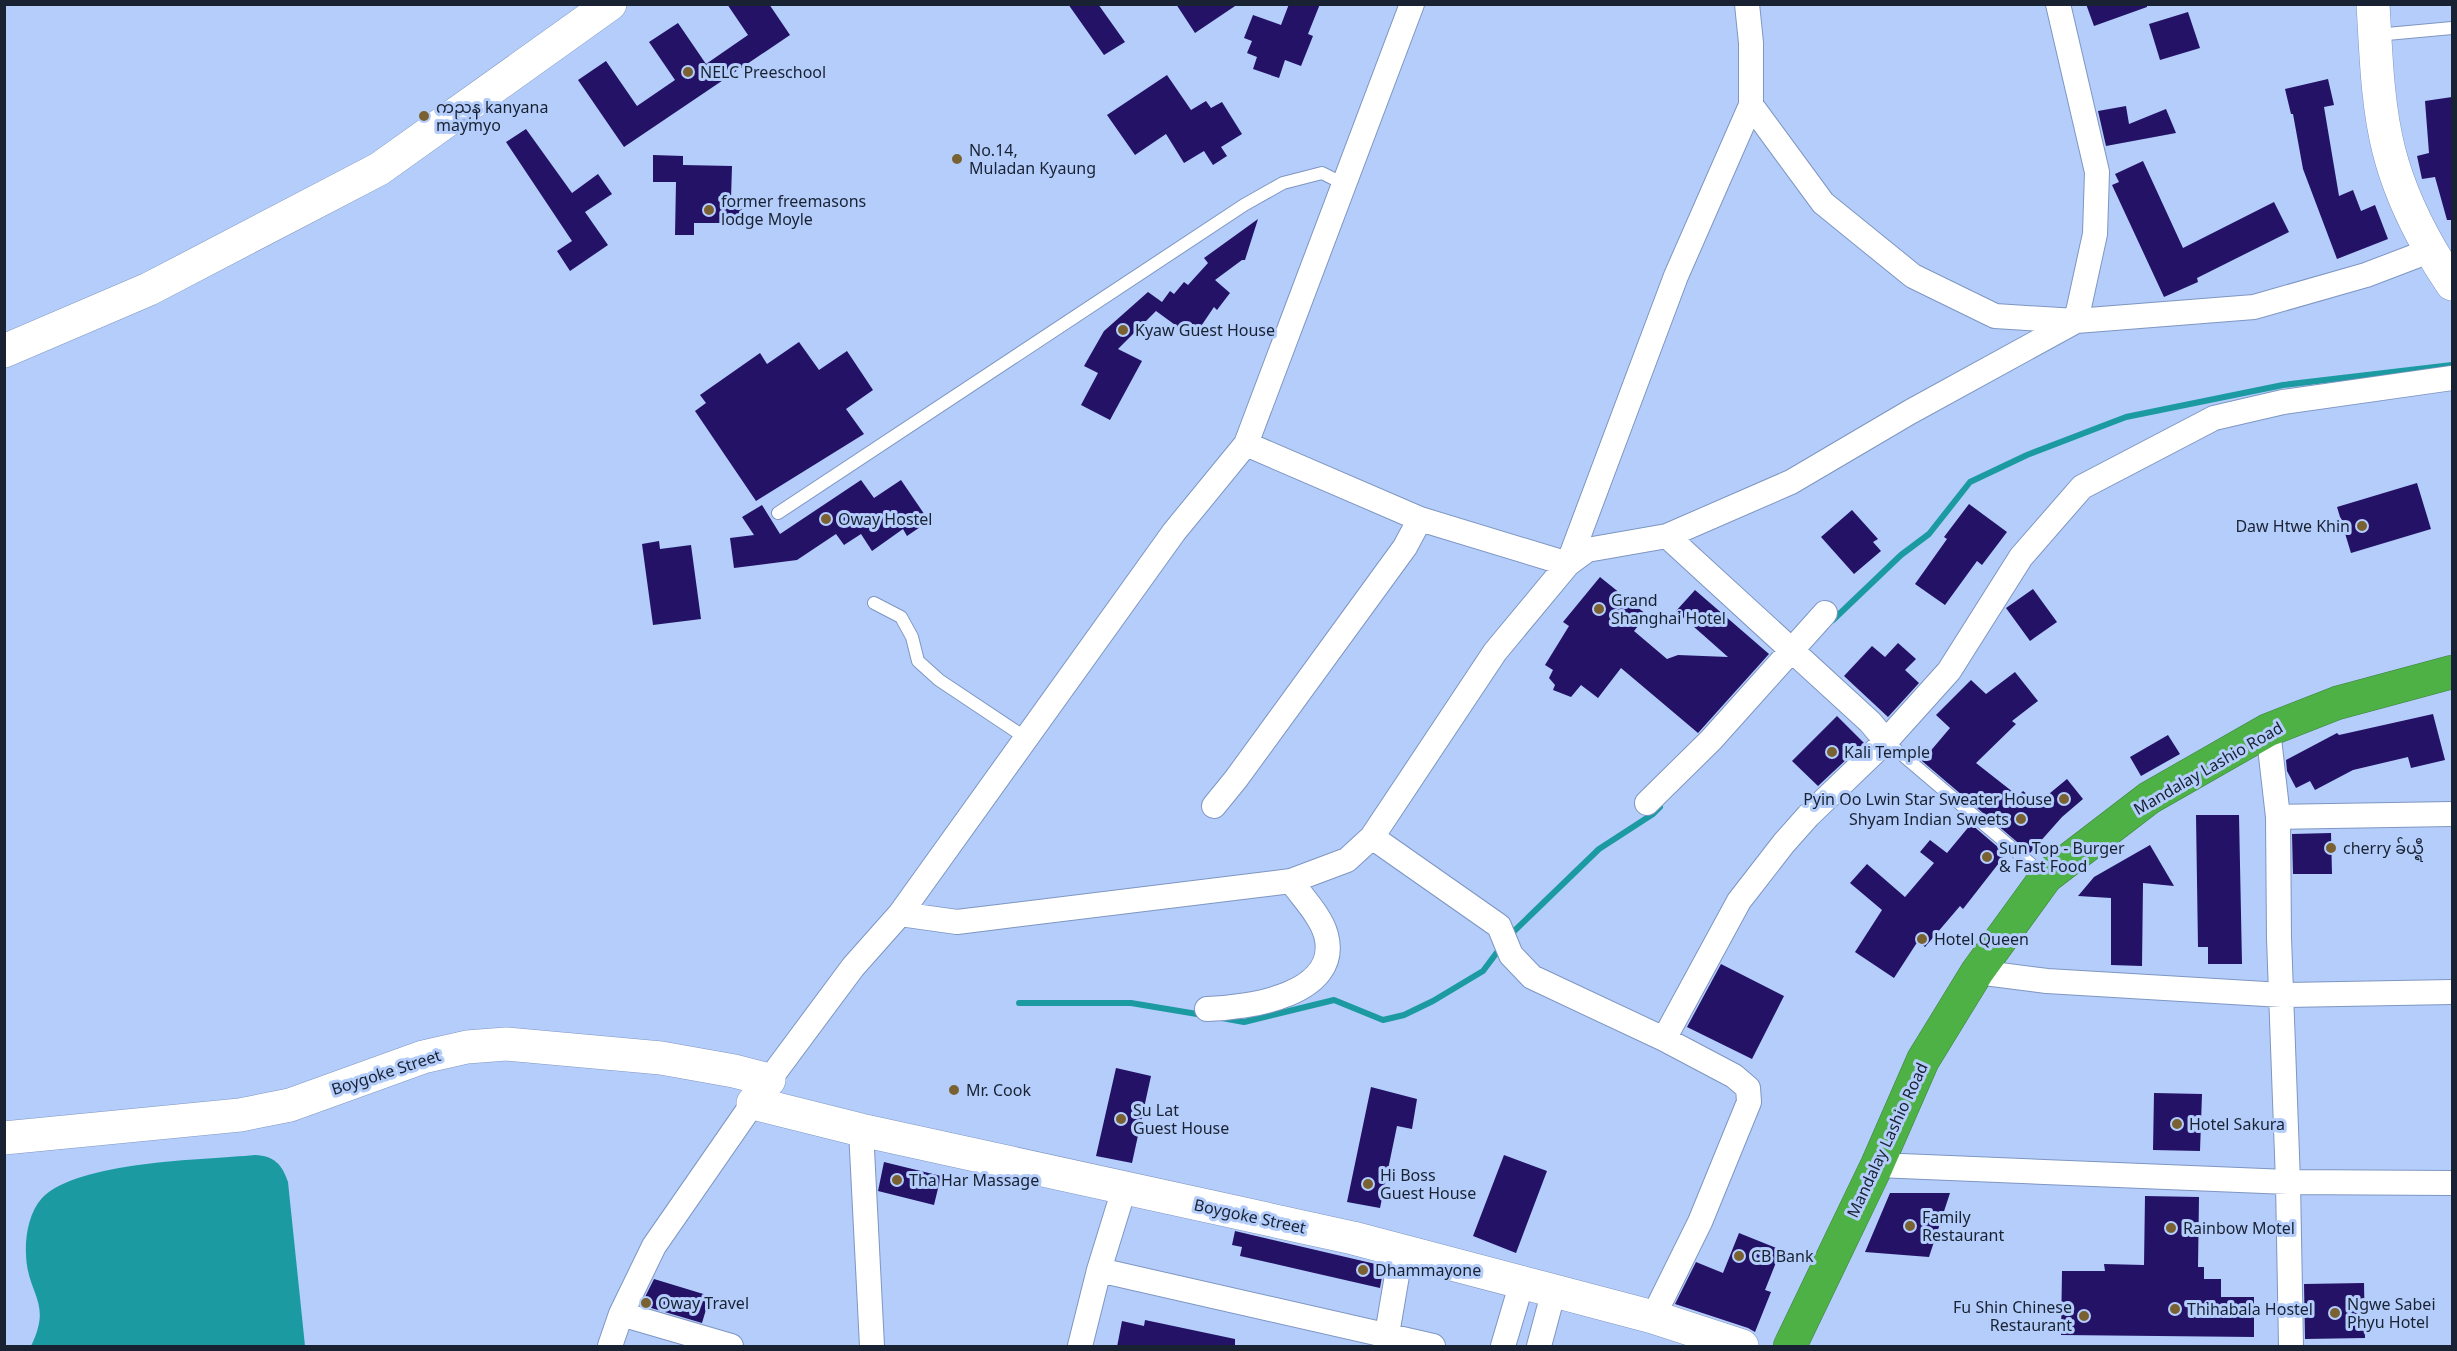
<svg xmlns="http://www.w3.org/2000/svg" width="2457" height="1351" font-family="'Noto Sans','Noto Sans Myanmar',sans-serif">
<rect width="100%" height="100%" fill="#b4cdfb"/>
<path fill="#1c9aa2" d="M255,1155C274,1156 282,1164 288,1182L305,1346H31C53,1302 27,1295 26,1254C25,1237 29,1212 42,1198C78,1161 203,1160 255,1155Z"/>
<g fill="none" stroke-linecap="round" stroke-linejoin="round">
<path stroke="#1c9aa2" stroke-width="6" d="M1833,620L1901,555L1929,534L1970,482L2027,455L2126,417L2283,385L2452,365
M1509,936L1599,849L1653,814L1660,807
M1019,1003H1131L1203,1015
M1222,1018L1244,1022L1334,1000L1383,1020L1404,1015L1433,1001L1483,971L1501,947"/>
</g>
<path fill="#231266" d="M727,4H769L790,35L624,147L578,80L606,61L637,106L675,80L649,42L678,23L706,64L748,35Z
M1068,4H1098L1125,42L1104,55Z
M1176,4H1238L1195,33Z
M1289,4H1320L1308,34L1313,36L1301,66L1285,60L1279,78L1253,69L1257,57L1247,53L1252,41L1244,38L1253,15L1281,25Z
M2086,4H2147V7L2094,26Z
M2188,12L2200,48L2160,60L2149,24Z
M1167,75L1191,110L1206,101L1211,108L1222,102L1242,134L1221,147L1227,156L1213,165L1204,151L1184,163L1166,134L1135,155L1107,115Z
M2328,79L2334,105L2324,107L2339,196L2353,190L2361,211L2375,205L2388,239L2337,259L2303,169L2293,114H2291L2285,89Z
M2452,97V220H2447L2435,177L2422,179L2417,156L2429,153L2425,101Z
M2126,106L2129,124L2166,109L2176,133L2106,146L2098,111Z
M526,129L572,193L598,174L612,194L585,212L608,245L570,271L557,251L572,241L506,142Z
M653,155L683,156V165L732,166L731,198H742L741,223H694V235H675L676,182H653Z
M2143,161L2183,248L2274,202L2289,232L2197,278L2198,282L2164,297L2112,185L2119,182L2115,174Z
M1258,219L1245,260H1242L1215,280L1230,293L1217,310L1214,307L1193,338L1156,311L1118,349L1142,361L1110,420L1081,405L1098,373L1084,366L1104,331L1148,292L1162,302L1170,291L1174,294L1184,282L1188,285L1208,263L1204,258Z
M799,342L819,370L847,351L873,390L846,409L864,434L756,501L695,411L706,403L700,395L760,353L767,364Z
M861,480L874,498L901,480L929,521L907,536L903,529L872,551L861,534L844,545L836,534L797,560L734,568L730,538L754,535L742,517L762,505L780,534Z
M2417,483L2431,529L2351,553L2337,507Z
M1969,504L2007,532L1982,565L1977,561L1945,605L1915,584L1947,539L1944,537Z
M1852,510L1878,539L1873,542L1881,551L1854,574L1821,537Z
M659,541L660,549L691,545L701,619L653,625L642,544Z
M1600,577L1647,615L1634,631L1667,659L1678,655L1728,657L1676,611L1695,590L1769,654L1698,733L1621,668L1598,698L1581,685L1571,697L1553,690L1555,685L1549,678L1553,670L1545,665L1569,626L1563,622Z
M2033,589L2057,622L2030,641L2006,608Z
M1898,643L1916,659L1905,670L1919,683L1888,717L1844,676L1872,646L1885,657Z
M2015,672L2038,701L2012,721L2016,724L1976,763L2018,796L2023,791L2038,803L2067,779L2083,799L2062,817L2030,853L1922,761L1950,728L1936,715L1971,680L1986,694Z
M2433,714L2445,760L2411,768L2408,757L2353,770L2315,790L2310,781L2296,788L2287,771L2286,760L2337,733L2339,735Z
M1837,716L1864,743L1818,786L1792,761Z
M2168,735L2180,754L2141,776L2130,757Z
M2196,815H2239L2242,964H2208V947H2198Z
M1971,824L2006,854L1963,909L1960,906L1925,947L1918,941L1894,978L1855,952L1882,910L1850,883L1867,864L1905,897L1934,863L1920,852L1930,840L1947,853Z
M2331,833L2332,874H2293L2292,834Z
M2150,845L2174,886L2143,883L2142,966L2111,965V898L2078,896L2094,877Z
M1721,964L1784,996L1752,1059L1687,1027Z
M1116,1068L1151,1076L1132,1163L1096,1156Z
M1371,1087L1417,1099L1412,1129L1397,1126L1380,1208L1347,1202Z
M2154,1093L2202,1094L2200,1151L2153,1150Z
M1504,1155L1547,1171L1516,1253L1473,1236Z
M884,1162L941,1176L934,1205L878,1191Z
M1890,1193H1950L1929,1257L1865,1252Z
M2145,1196L2199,1197L2198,1267H2204V1279H2221V1297H2254V1337L2061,1335L2062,1271H2105L2104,1264L2144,1265Z
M1235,1231L1384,1266L1380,1288L1240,1256L1242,1247L1232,1245Z
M1739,1233L1781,1250L1765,1290L1771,1292L1755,1332L1748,1328L1675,1304L1696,1262L1723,1273Z
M654,1279L710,1296L702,1323L641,1305Z
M2364,1283L2365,1338L2305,1339L2304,1284Z
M1145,1320L1235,1339V1347H1117L1122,1321L1144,1326Z"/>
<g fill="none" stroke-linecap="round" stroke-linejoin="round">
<defs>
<path id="lane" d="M2376,35L2452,28
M778,513L1244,205L1283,183L1322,173L1344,184
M874,603L901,617L912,637L918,661L939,680L1026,738
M1886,741L2045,876"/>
<path id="street" d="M1751,105L1823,203L1913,276L1995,316L2076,321L2254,307L2366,275L2429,251
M1246,444L1420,519L1568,564L1587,550L1667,536L1791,482L1910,412L2076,321L2095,234L2097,172L2058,4
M1667,536L1870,722L1886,741
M2268,730L2278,817L2279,938L2288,1182L2291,1346
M1647,803L1711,740L1825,613
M1214,806L1236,779L1405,547L1420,519
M2278,817L2452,814
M1372,837L1499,926L1511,955L1532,977L1664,1039L1734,1076L1748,1088L1749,1102L1700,1222L1653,1317
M900,914L957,922L1291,881L1347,860L1372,837L1495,652L1568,564L1676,276L1751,105V43L1747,4
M1977,972L2047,981L2282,995L2452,992
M1207,1009C1247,1008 1342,995 1326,935C1321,916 1302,897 1291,881
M1664,1039L1739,901L1784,843L1808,816L1886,741L1949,671L2021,557L2082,487L2214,418L2283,402L2452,378
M861,1130L872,1346
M1877,1165L2288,1182L2452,1183
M1099,1270L1433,1346
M621,1314L731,1346
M610,1346L621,1314L654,1246L769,1080L853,967L900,914L1174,532L1246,444L1412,4
M1080,1346L1099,1270L1124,1189
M1385,1346L1401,1252
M1503,1346L1522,1282
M1539,1346L1554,1290"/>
<path id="secondary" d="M2373,4C2376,53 2377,104 2389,151C2401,198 2425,244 2452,284
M4,351L149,289L379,169L610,4
M753,1103L861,1130L1353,1238L1653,1317L1742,1346
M4,1138L240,1115L290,1105L423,1057L467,1047L506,1044L661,1058L734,1071L769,1080"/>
<path id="highway" d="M1790,1346L1877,1165L1923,1060L1977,972L2046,877L2149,798L2268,730L2337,703L2452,672"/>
</defs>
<use href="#lane" stroke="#7e96c1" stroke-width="14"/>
<use href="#street" stroke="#7e96c1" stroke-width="26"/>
<use href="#secondary" stroke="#7e96c1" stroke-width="34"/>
<use href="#highway" stroke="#3b7f3f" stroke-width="34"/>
<use href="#lane" stroke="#fff" stroke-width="12"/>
<use href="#street" stroke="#fff" stroke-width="24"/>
<use href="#secondary" stroke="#fff" stroke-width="33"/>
<use href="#highway" stroke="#4eb146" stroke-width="33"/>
</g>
<g fill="#7a6132" stroke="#b4cdfb" stroke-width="2">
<circle cx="688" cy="72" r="6"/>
<circle cx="424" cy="116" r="6"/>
<circle cx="957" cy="159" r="6"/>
<circle cx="709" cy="210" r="6"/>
<circle cx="1123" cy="330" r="6"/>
<circle cx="826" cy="519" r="6"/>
<circle cx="2362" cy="526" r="6"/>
<circle cx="1599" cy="609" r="6"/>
<circle cx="1832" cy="752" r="6"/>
<circle cx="2064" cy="799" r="6"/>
<circle cx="2021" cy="819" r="6"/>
<circle cx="2331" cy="848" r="6"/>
<circle cx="1987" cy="857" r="6"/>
<circle cx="1922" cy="939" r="6"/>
<circle cx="954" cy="1090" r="6"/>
<circle cx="1121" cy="1119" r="6"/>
<circle cx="2177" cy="1124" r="6"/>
<circle cx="897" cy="1180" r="6"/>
<circle cx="1368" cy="1184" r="6"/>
<circle cx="1910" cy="1226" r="6"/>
<circle cx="2171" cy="1228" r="6"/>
<circle cx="1739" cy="1256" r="6"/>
<circle cx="1363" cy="1270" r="6"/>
<circle cx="646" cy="1303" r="6"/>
<circle cx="2175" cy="1309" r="6"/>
<circle cx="2335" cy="1313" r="6"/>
<circle cx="2084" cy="1316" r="6"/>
</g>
<g text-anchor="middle" stroke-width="6" stroke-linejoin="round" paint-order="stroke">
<g font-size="16" fill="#192233" stroke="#b4cdfb" text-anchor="start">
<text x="700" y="78">NELC Preeschool</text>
<text x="436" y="113">ကညန kanyana<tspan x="436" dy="18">maymyo</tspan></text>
<text x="969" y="156">No.14,<tspan x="969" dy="18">Muladan Kyaung</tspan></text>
<text x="721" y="207">former freemasons<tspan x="721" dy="18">lodge Moyle</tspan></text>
<text x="1135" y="336">Kyaw Guest House</text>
<text x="838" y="525">Oway Hostel</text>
<text x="2350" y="532" text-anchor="end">Daw Htwe Khin</text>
<text x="1611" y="606">Grand<tspan x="1611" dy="18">Shanghai Hotel</tspan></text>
<text x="1844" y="758">Kali Temple</text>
<text x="2052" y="805" text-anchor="end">Pyin Oo Lwin Star Sweater House</text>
<text x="2009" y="825" text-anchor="end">Shyam Indian Sweets</text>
<text x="1999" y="854">Sun Top - Burger<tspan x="1999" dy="18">&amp; Fast Food</tspan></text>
<text x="2343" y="854">cherry ခ်ယ္ရီ</text>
<text x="1934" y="945">Hotel Queen</text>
<text x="966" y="1096">Mr. Cook</text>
<text x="1133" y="1116">Su Lat<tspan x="1133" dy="18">Guest House</tspan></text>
<text x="2189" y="1130">Hotel Sakura</text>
<text x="1380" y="1181">Hi Boss<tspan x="1380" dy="18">Guest House</tspan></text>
<text x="909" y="1186">Tha Har Massage</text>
<text x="1922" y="1223">Family<tspan x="1922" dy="18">Restaurant</tspan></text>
<text x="2183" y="1234">Rainbow Motel</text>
<text x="1751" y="1262">CB Bank</text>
<text x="1375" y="1276">Dhammayone</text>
<text x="658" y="1309">Oway Travel</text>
<text x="2347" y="1310">Ngwe Sabei<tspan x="2347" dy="18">Phyu Hotel</tspan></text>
<text x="2072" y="1313" text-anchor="end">Fu Shin Chinese<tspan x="2072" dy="18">Restaurant</tspan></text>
<text x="2187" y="1315">Thihabala Hostel</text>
</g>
<g font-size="16" fill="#192233" stroke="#b4cdfb">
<text transform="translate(2208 768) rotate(-30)" y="6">Mandalay Lashio Road</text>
<text transform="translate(386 1072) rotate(-18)" y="6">Boygoke Street</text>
<text transform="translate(1887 1140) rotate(-65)" y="6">Mandalay Lashio Road</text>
<text transform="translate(1250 1216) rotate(12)" y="6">Boygoke Street</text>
</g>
</g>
<rect width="2457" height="1351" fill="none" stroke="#192233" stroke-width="12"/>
</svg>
